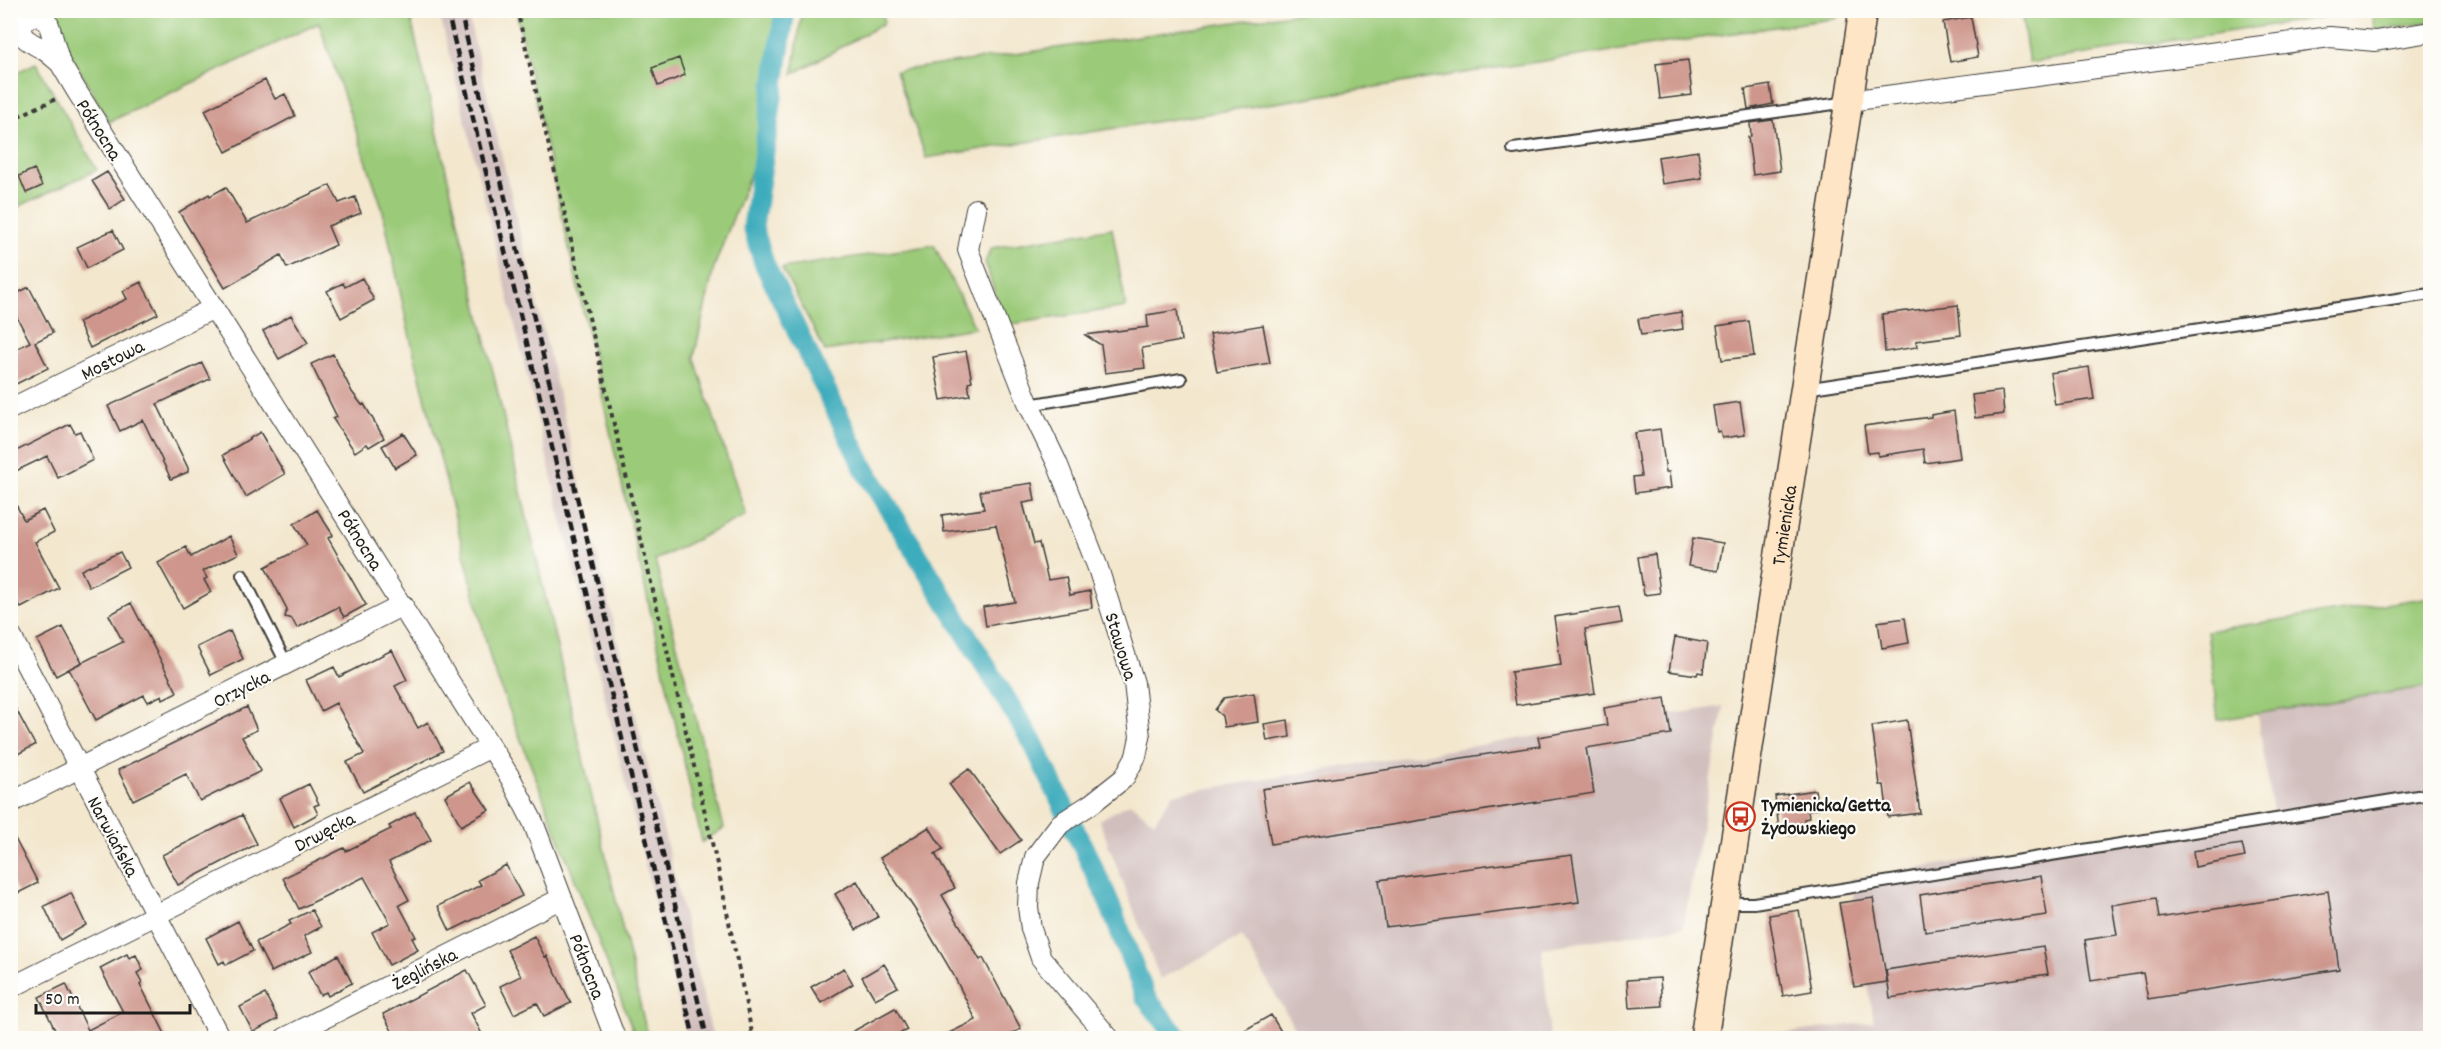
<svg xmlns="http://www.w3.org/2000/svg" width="2441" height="1049" font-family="Dekko,sans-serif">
<rect width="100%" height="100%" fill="#fdfcf7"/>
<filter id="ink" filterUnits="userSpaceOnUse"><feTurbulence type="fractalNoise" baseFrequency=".0167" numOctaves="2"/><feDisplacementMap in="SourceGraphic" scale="12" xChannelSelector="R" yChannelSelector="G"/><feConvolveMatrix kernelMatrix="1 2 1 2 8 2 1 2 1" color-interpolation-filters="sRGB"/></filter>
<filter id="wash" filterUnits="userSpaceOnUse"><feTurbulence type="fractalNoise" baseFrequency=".008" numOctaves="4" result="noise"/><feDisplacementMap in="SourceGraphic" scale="24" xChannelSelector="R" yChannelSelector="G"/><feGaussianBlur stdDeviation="1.35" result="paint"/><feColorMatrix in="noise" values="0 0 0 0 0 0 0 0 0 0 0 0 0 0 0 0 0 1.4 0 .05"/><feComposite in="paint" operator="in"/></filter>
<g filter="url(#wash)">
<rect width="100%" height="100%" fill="#f3e7ce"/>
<path fill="#d1bfbe" d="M439,11H467L713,1038H687Z
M2430,686V1038H1748L1874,1022L1851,879L2273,812L2257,712Z
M1724,706L1683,927L1542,948L1550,1038H1300L1242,936L1160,979L1099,820L1130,803L1154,822L1173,794Z"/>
<path fill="#9bca79" stroke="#5c734a" stroke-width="1.5" d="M47,11H409L648,1038H636L492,665L409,333L382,207L319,23L109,122Z
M516,11H780L763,126L754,164L714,267L694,357L746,515L655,560L724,828L702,842Z
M802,11H882L884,23L793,74Z
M1312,11V10L1838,11L1837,18L1496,68L926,158L896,71Z
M2021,11V10L2361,11L2029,63Z
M2371,11H2430V22L2375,31Z
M36,63L97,170L11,210V75Z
M1112,228L1126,307L1005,325L985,262L992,248Z
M934,245L975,328L825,351L782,268Z
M2430,597V686L2218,720L2207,631Z"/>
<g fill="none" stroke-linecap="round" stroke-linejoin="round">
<path stroke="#3eacbc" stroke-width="21" d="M785,10L753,227L764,263L864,468L1033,743L1106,895L1146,998L1178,1038"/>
</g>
<g id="blocks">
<path fill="#ce968c" d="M1971,17L1978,57L1950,62L1943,22Z
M679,58L685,75L658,86L652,68Z
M1688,60L1692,95L1660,99L1656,64Z
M265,80L275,99L285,94L295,116L226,152L205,110Z
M1770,85L1773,104L1748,109L1745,89Z
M1773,120L1780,171L1753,175L1748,137L1751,136L1750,123Z
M1698,151L1702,178L1662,184L1658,157Z
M34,169L42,186L26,193L19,176Z
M107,172L125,199L110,209L92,181Z
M330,185L339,203L355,197L361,213L328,226L336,245L287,268L281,255L225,288L179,212L209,194L210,196L226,187L247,223Z
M113,230L123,250L87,268L77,247Z
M362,278L374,300L341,318L327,291L343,283L345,287Z
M141,282L158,314L90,348L78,322L127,299L123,291Z
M29,287L53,333L35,342L48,368L10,387V352L30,342L10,304V297Z
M1958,305L1961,335L1916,341L1917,347L1885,352L1882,314Z
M1177,310L1181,341L1142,348L1145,368L1105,373L1101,345L1085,335L1148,327L1147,315Z
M1681,312L1683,329L1641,335L1638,319Z
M291,315L308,343L279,359L263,331Z
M1749,321L1754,356L1722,360L1717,326Z
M1263,325L1270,363L1217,372L1210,334Z
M966,351L972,381L968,382L970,395L941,400L933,357Z
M333,354L352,392L362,405L364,404L384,438L369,447L367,444L355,452L333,419L337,417L311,364Z
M202,363L210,379L157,404L188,468V472L171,479L143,420L120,431L108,406Z
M2089,367L2094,399L2055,405L2050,373Z
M2002,391L2004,414L1975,418L1972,395Z
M1740,402L1745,435L1722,438L1720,431L1717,432L1713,406Z
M1954,411L1960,458L1925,463L1923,449L1878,456V452L1868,453L1864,426L1931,417V415Z
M70,424L75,433L80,431L93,460L58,478L47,456L16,471L10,454Z
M1660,429L1666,472H1669L1671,488L1635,493L1633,477L1641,476L1634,433Z
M260,432L285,474L246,497L223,455Z
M403,433L417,455L395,468L382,446Z
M1032,483L1035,501L1023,503L1034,544L1039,543L1048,580L1066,577L1070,595L1090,591L1092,608L986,626L983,607L1015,602L996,525L944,532L942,515L984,509L980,491Z
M10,493L24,520L43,510L54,532L35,542L59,588L21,608L10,588Z
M317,510L333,535L328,538L366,605L344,617L338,607L297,628L292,619L285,617L287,609L265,567L307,545L294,524Z
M229,536L238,554L203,571L207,578L204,580L211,592L183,608L158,563L186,547L191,557Z
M1693,538L1723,543L1718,571L1688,566Z
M120,552L128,567L89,587L81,570Z
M1655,554L1660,593L1644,595L1638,557Z
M131,603L177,692L163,699L162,695L148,702L144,695L96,720L69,669L123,642L109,615Z
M1619,607L1622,623L1585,629L1595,693L1516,705L1511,672L1561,665L1554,617Z
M1905,618L1909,643L1882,648L1878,622Z
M63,627L82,662L56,676L37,640Z
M230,631L243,659L211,675L197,647Z
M1675,637L1707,643L1703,673L1698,672L1697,675L1669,671Z
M392,650L407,680L395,686L418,728L428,722L443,751L363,792L347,762L364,754L336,703L321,711L306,680L334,667L339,677Z
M1254,693L1258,722L1224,727L1222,716L1215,710L1224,698Z
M10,698L35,745L10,758Z
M1665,698L1671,734L1586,748L1594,793L1271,844L1262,789L1540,746L1538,737L1607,725L1604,708Z
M247,707L257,730L242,737L261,771L200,801L186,774L133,800L118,770Z
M1288,720L1290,737L1267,741L1264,724Z
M1907,720L1920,813L1888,817L1884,785H1880L1872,726Z
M969,769L1021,840L1000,854L949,784Z
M470,782L489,810L461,826L445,796Z
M309,784L319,804L314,806L318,814L294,827L280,798Z
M1815,790L1818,809L1808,810L1809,818L1804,819L1805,826L1779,830L1775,796Z
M415,812L431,840L389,862L409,900L399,905L416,937L412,938L418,950L389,965L372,932L390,923L364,877L299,909L283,878L344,848L346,851L391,829L389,826Z
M242,815L257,844L178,885L162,855Z
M929,827L943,849L935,854L955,888L942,895L980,960L983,958L1021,1029L1003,1038H939L976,1020L953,974L916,911L880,858Z
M10,829L38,883L18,893L10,879Z
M2242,844L2245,857L2195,867L2193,851Z
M1572,855L1579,902L1386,927L1379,880Z
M506,865L522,896L450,931L438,906L481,885L478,880Z
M2041,876L2047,915L1925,932L1920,895Z
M857,881L878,917L856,930L835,894Z
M2328,891L2339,969L2148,999L2143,973L2091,981L2085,940L2117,935L2112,905L2156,898L2159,918Z
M71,893L86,925L60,940L44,906Z
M1873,898L1887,982L1854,987L1839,903Z
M312,910L321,927L304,936L312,952L271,972L256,942L291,924L289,921Z
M1799,910L1812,991L1783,996L1769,915Z
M238,921L253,951L226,965L224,961L219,964L206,938Z
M534,936L545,957L547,956L571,1003L544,1016L537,1003L514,1014L500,986L521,976L507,950Z
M2043,946L2048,974L1890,998L1886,970Z
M127,954L129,958L136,955L143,970L137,973L142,982L140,984L167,1038H59L39,997L66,984L88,1030L123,1012L100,968Z
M338,955L352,983L328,996L326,992L320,995L308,972Z
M884,964L898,987L875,999L862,977Z
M844,968L853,984L821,1003L811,987Z
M467,970L486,1005L471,1013L484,1038H396L383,1014Z
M1660,978L1662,1006L1629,1008L1627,980Z
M265,994L278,1019L253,1032L240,1007Z
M895,1008L907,1030L891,1038H841Z
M1271,1015L1285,1038H1231Z"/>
</g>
</g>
<g filter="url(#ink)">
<use href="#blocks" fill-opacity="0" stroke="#3c3a37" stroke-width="1.5"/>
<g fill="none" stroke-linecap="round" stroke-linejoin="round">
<defs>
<path id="lane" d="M1513,149L1848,102
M1805,389L2430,294
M1029,405L1181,379
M242,575L287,665
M1725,903H1754L2430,794"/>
<path id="street" d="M60,63C55,59 50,54 44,50C32,42 13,38 25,19L40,15L49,25L60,63L76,90L511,779L533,822L615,1038
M1849,101L2330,37L2375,41L2430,32
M976,209L968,250L1029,405L1057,463L1098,568L1134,683L1140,737L1136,756L1124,778L1091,804L1060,824L1035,857L1029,883L1028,907L1031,929L1041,958L1109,1038
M10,409L214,308
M10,634L220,1038
M10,803L403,605
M10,988L491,747
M285,1038L562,898"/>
<g id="secondary">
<path id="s1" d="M1704,1038L1863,10"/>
</g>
</defs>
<use href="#lane" stroke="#3c3a37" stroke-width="14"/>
<use href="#street" stroke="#3c3a37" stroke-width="22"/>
<use href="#secondary" stroke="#3c3a37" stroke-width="30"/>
<path stroke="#3c3a37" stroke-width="4" stroke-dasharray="4.5 4.5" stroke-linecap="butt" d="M517,10L717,864L753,1038
M10,120L58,98"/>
<use href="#lane" stroke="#fff" stroke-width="10"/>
<use href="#street" stroke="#fff" stroke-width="20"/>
<use href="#secondary" stroke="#fee5c5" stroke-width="27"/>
<path stroke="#1c1c1c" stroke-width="4.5" stroke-dasharray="9 4.5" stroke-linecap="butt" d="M447,10L694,1038
M460,10L707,1038"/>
</g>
</g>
<defs>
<symbol id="bus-ring" viewBox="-11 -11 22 22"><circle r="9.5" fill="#fdfcf7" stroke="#c8321e" stroke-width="1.5"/><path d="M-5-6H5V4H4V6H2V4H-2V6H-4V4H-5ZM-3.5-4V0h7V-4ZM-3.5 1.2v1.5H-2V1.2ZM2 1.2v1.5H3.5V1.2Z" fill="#c8321e"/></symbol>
</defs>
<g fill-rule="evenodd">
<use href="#bus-ring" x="1724" y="800" width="33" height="33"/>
</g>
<g text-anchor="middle" stroke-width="4.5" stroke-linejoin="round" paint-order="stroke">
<g font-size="20" fill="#1c1c1c" stroke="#fdfcf7">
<text transform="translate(100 129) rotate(58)" y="7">Północna</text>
<text transform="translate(112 359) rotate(-27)" y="7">Mostowa</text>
<text dy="7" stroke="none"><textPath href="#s1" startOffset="519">Tymienicka</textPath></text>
<text transform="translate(361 539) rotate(58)" y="7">Północna</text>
<text transform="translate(1122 646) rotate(73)" y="7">Stawowa</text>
<text transform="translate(241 688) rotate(-27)" y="7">Orzycka</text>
<text transform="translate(324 831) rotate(-27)" y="7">Drwęcka</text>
<text transform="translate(114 836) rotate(62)" y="7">Narwiańska</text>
<text transform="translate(588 966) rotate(69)" y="7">Północna</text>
<text transform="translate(424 968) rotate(-27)" y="7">Żeglińska</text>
</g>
<g font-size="20" font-weight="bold" fill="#1c1c1c" stroke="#fdfcf7" text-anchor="start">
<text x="1761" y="811">Tymienicka/Getta<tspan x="1761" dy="23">Żydowskiego</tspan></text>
</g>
</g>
<rect width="2441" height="1049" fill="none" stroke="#fdfcf7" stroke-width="36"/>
<path d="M36 1004v9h154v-9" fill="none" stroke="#1c1c1c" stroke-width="3"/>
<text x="45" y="1004" font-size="18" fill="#1c1c1c" stroke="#fdfcf7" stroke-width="4.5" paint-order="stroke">50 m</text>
</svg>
